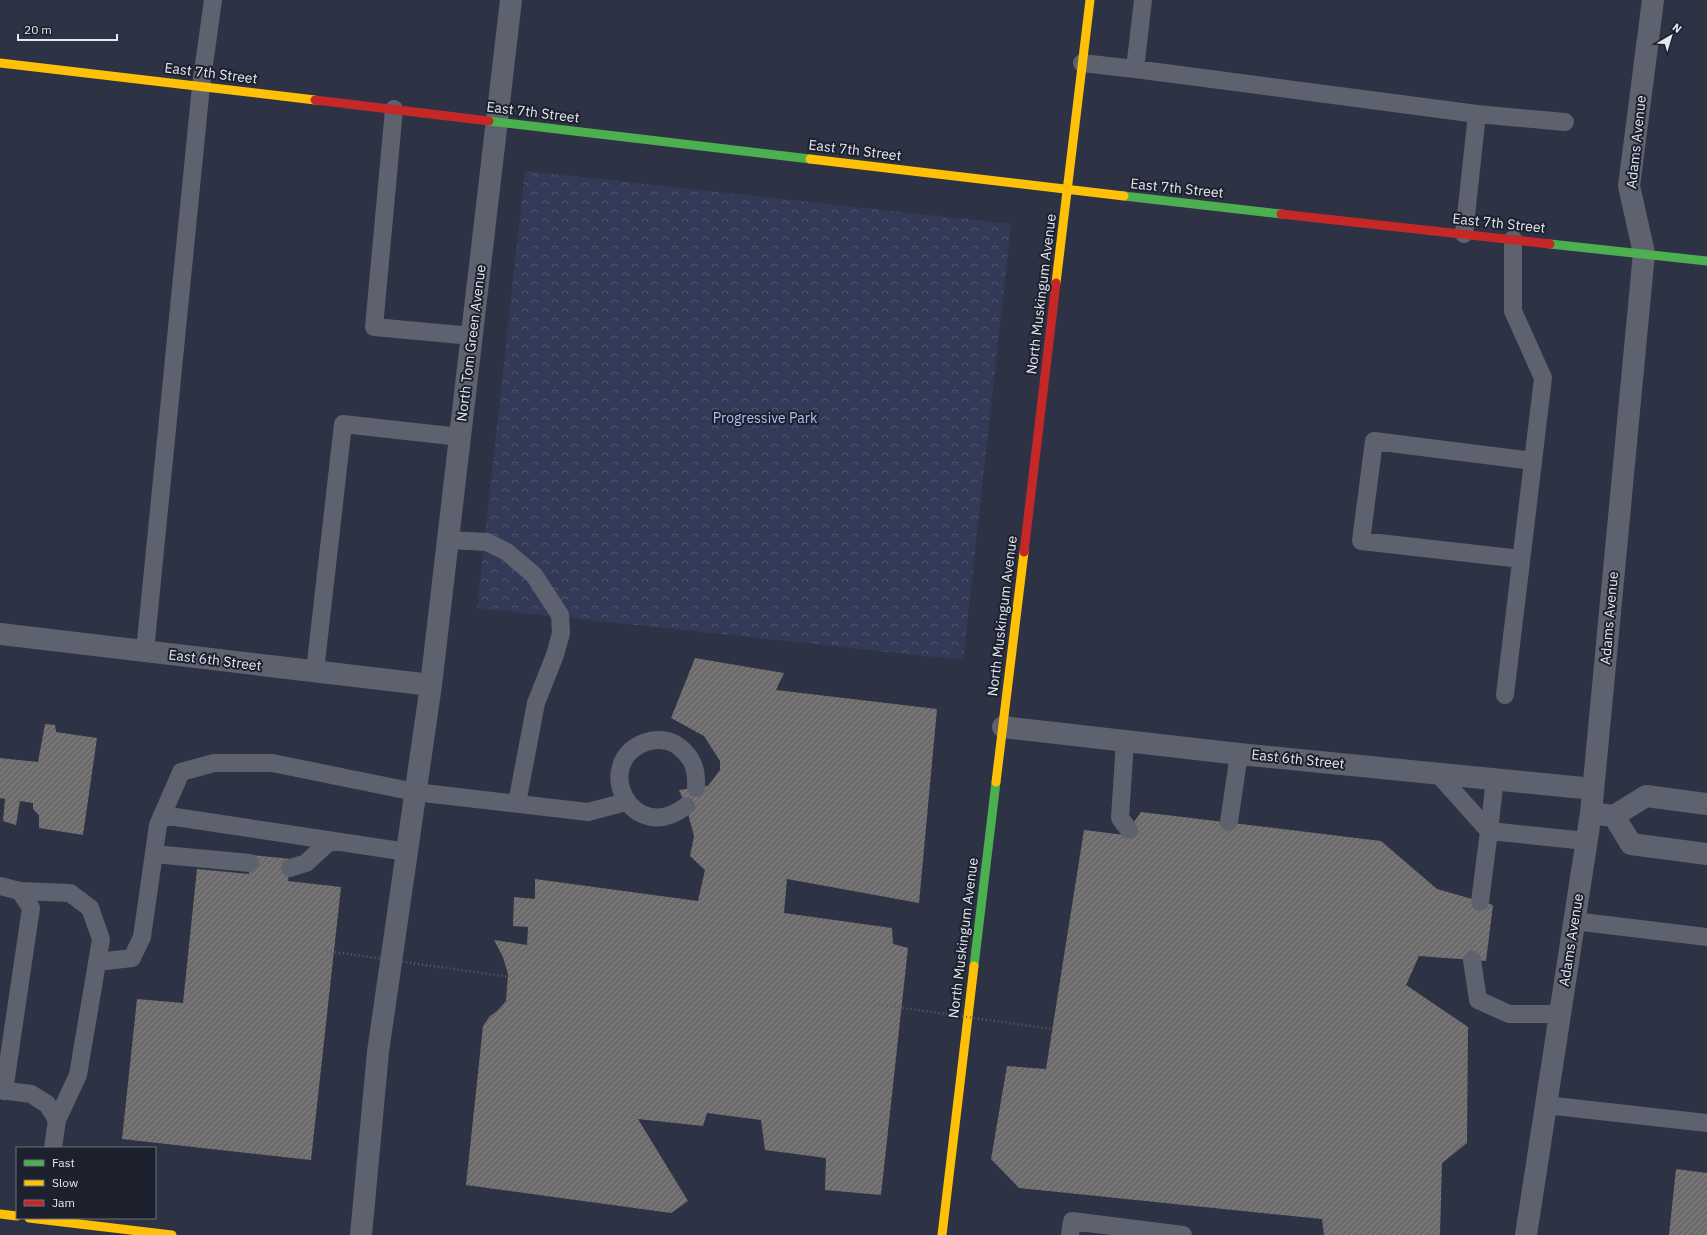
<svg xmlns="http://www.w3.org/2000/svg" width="1707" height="1235" font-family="'IBM Plex Sans',sans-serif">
<defs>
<pattern id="park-crowns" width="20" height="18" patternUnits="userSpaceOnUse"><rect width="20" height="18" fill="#323a57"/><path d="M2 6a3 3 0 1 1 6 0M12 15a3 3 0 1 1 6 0" fill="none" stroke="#505670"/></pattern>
<pattern id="building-hatch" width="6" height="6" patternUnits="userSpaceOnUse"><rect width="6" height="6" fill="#6d6a6c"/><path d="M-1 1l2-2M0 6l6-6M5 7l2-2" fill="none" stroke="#898689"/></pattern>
</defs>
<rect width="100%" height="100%" fill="#2a2c34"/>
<path fill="#2d3244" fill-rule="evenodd" d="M0,0H1707V1235H0ZM17,1148H155V1218H17Z"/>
<path fill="url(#park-crowns)" d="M525,171L1011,224L963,660L477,608Z"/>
<path fill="url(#building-hatch)" d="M695,658L784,673L776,690L937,709L919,903L787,879L784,913L892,928L893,944L908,948L881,1195L825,1190L826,1158L765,1150L761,1120L707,1113L703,1126L638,1119L688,1201L671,1213L466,1185L483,1026L490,1016L497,1011L506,1001L508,974L503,957L494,940L527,945L528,927L513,926L514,897L535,899V879L698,901L705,870L690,856L694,836L686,806L679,790L708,786L720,770V761L704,736L671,718Z
M45,724L55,725L56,732L97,738L83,835L39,828V815L33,809V803L20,801L16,825L3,821L5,799L0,798V758L38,762Z
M1141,812L1381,841L1437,889L1493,905L1486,961L1419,956L1406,985L1468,1027L1467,1143L1442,1163L1440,1235H1324L1322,1219L1019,1188L991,1159L1007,1066L1046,1069L1084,830L1125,835Z
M251,855L291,859L288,881L341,887L311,1160L122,1139L137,999L183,1003L197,869L249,874Z
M1676,1169L1707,1173V1235H1669Z"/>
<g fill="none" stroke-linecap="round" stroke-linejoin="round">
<path stroke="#5e626f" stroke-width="18" d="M1082,63L1135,69L1477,114
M1135,69L1143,0
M394,109L374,327L472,336
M1464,234L1477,114L1565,122
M448,540L487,542L507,552L534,575L560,615L561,633L555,655L536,703L517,803
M1521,559L1361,541L1374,441L1533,461
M145,651L201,86L213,0
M315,671L343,424L460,437
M1505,695L1543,378L1513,311V239
M1125,741L1120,818L1129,830
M1437,773L1489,831L1480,902
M1495,779L1489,831L1586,841
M686,806C632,848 590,762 646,742C656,739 669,739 678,746C693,757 697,770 696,788
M162,815L407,852
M1229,822L1239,754
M154,854L250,863
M290,868L306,863L330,841
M0,886L20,891L31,908L4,1091
M20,891L70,893L90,908L101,939L78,1075L57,1120
M1574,921L1707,937
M1472,960L1478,1000L1509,1014H1560
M97,962L132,958L142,937L158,825L181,772L214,763H272L415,792L588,812L626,802
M0,1090L31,1094L47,1104L57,1120L53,1148
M1546,1105L1707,1123
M1070,1235L1072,1221L1183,1235"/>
<path stroke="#5e626f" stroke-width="22" d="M0,634L431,685
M1003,727L1239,754L1593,789
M1591,813L1614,816L1646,796L1707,804
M1614,816L1631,844L1707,854
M361,1235L378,1052L431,685L511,0
M1526,1235L1591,813L1644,253L1629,186L1653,0"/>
<path stroke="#4caf50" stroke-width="9" d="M489,121L810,159
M1124,196L1281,214
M1550,244L1707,261
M974,966L996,782"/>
<path stroke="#ffc107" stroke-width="9" d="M0,63L315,100
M810,159L1124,196
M1056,283L1090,0
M996,782L1024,552
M0,1214L17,1216
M29,1218L172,1235
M942,1235L974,966"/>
<path stroke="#c62828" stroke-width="9" d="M315,100L489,121
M1281,214L1550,244
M1024,552L1056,283"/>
<path stroke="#5f626b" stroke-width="2.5" stroke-dasharray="1 3" stroke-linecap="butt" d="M327,951L517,978
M875,1004L1052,1029"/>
</g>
<g text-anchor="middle" stroke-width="4" stroke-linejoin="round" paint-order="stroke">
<g font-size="14" fill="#e5e8f1" stroke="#1d212e">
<text transform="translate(211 73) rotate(7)" y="5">East 7th Street</text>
<text transform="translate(533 112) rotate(7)" y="5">East 7th Street</text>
<text transform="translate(1636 142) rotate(-84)" y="5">Adams Avenue</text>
<text transform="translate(855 150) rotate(7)" y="5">East 7th Street</text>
<text transform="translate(1177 188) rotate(6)" y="5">East 7th Street</text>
<text transform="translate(1499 223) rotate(6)" y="5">East 7th Street</text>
<text transform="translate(1041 294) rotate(-83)" y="5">North Muskingum Avenue</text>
<text transform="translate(471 343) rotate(-83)" y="5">North Tom Green Avenue</text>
<text transform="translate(1002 616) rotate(-83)" y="5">North Muskingum Avenue</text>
<text transform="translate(1609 618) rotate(-85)" y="5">Adams Avenue</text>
<text transform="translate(215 660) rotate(7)" y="5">East 6th Street</text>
<text transform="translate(1298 759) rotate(6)" y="5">East 6th Street</text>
<text transform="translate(963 938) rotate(-83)" y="5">North Muskingum Avenue</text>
<text transform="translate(1571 940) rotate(-81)" y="5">Adams Avenue</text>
</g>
<g font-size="14" fill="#b1c0f1" stroke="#1d212e">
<text x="765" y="423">Progressive Park</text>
</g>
</g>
<rect x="16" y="1147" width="140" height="72" fill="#1d212e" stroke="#6d717c"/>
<rect x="24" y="1160" width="20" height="6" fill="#4caf50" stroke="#6d717c"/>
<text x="52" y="1167" font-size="12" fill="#e5e8f1">Fast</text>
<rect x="24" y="1180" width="20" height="6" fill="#ffc107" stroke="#6d717c"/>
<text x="52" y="1187" font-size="12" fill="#e5e8f1">Slow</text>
<rect x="24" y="1200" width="20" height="6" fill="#c62828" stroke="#6d717c"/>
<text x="52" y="1207" font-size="12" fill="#e5e8f1">Jam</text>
<g transform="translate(1671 36) rotate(38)" stroke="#1d212e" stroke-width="3" paint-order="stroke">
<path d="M0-3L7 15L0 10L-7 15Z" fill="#e5e8f1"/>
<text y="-6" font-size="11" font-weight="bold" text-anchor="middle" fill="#e5e8f1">N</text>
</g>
<path d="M18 34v6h99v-6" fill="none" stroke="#e5e8f1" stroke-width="2"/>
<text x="24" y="34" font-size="12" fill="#e5e8f1" stroke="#1d212e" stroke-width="3" paint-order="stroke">20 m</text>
</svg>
